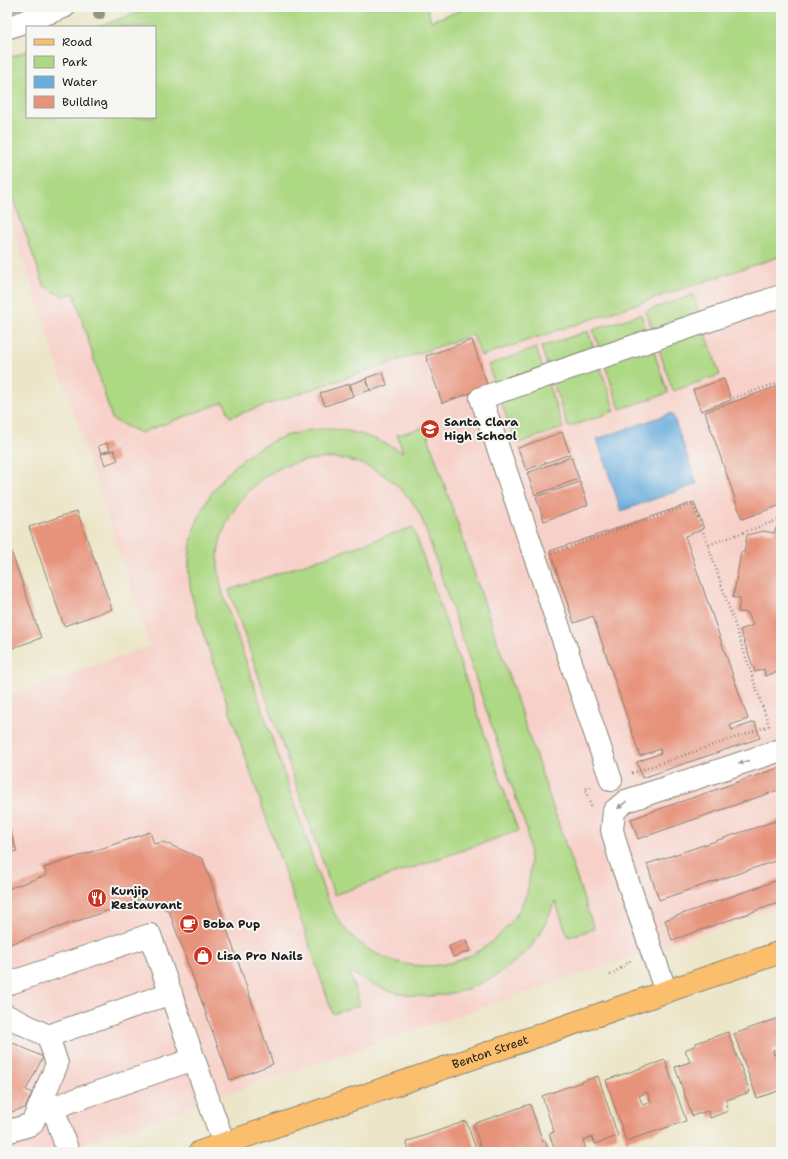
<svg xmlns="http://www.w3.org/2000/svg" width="788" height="1159" font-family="'Shantell Sans',sans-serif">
<rect width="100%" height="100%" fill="#f6f6f2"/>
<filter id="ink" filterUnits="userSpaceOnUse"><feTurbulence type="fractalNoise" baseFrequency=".025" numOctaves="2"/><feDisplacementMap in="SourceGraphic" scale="8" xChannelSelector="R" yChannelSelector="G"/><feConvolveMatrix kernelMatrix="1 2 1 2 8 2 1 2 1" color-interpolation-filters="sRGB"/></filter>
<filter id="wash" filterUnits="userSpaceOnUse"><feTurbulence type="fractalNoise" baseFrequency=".012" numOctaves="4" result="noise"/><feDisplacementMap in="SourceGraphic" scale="16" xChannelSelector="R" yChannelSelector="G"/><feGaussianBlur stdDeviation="0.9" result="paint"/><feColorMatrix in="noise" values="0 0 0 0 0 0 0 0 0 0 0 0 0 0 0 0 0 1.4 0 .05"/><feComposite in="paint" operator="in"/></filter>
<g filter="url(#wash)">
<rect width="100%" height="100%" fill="#ece5c7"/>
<path fill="#f7d1c9" d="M153,7H427L431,21L470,7H781V907L296,1070L60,1152H7V697L150,646L7,211V58L27,51V117H155V27H96Z"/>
<path fill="#add884" stroke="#647a50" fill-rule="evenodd" d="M153,7H427L431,21L470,7H781V256L481,356L473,335L230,417L224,402L140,433L112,419L74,293L62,296L44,286L7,181V58L27,51V117H155V27H96Z
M693,295L720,375L673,391L646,311Z
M641,314L668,393L620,409L593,330Z
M588,331L615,411L568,427L541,347Z
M536,348L563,428L516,444L488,365Z
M425,427L594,929L568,937L555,901C549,916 543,931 533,944C504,978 459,999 414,996C391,994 369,983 349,972L360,1005L333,1014L196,612C191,595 188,579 189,561C192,490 255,430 326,429C355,429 379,440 403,452L397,435ZM333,458C339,459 345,459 351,461C377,466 403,487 417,509C420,514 422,520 424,525L526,828C530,849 532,868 528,888C524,905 514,920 502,932C459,978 389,977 346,930C337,920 331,907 325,894L223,594C220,581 217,568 218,555C220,523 246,486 274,471C292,461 312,459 333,458Z
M413,527L518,831L334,895L229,590Z"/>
<path fill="#69adde" stroke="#42647d" d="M672,413L697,484L621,511L597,439Z"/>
<g id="blocks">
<path fill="#e7937c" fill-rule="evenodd" d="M7,7H25L8,13Z
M472,340L488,387L442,403L426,356Z
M383,372L387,385L371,391L366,378Z
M366,379L370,390L354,396L350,384Z
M724,379L731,400L701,411L693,390Z
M349,384L353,396L325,406L320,393Z
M781,385V505L742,519L705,412Z
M562,432L570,454L526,470L518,448Z
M107,443L110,450L101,453L98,446Z
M114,450L118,460L105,465L101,454Z
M571,457L579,479L535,495L527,473Z
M580,482L588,505L544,521L536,497Z
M694,502L704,529L685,536L748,719L730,725L732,730L755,722L760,738L642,778L637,762L661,753L660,749L640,756L593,616L574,623L550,551Z
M77,511L112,609L64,626L29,527Z
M781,525V671L765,676L764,669L755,672L740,630L753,625L748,613L738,612L740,598H733L741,552L744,553L747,535L763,531L774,533L777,526Z
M7,542H8L41,638L7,650Z
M781,767V789L638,839L631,819Z
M781,819V859L659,900L647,864Z
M7,822L17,851L7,854Z
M150,832L154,844L163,842L203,859L273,1064L230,1080L169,911L145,898L7,945V889L47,875L44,868Z
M781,879V902L672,940L665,920Z
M466,940L470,951L453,957L449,946Z
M781,1017V1047L773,1050L774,1055L781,1053V1090L757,1098L734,1034Z
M728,1032L750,1092L727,1100V1103L726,1104L728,1111L710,1118L708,1111L692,1116L675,1067L690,1062L685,1050L696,1045V1043Z
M7,1040L43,1057L26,1090L32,1093L25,1108L8,1113H7Z
M665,1060L686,1121L626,1141L606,1080ZM647,1092L651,1102L643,1105L639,1096Z
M598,1076L618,1136L595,1144L592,1137L583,1140L587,1152H556L549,1134L554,1132L542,1096Z
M530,1104L543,1142L545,1141L549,1152H482L473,1124Z
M466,1121L477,1152H410L406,1142Z"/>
</g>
</g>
<g filter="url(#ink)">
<use href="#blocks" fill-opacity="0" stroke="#848072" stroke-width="1"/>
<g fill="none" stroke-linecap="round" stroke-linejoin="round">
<defs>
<path id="minor" d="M7,28L64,7
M611,780L481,398L781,296
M7,984L150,935L224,1144
M666,992L620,859L612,830L614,811L626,801L781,750
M7,1016L48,1036L57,1064L32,1124L7,1132
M48,1036L171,993
M53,1107L68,1152
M37,1113L194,1059"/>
<g id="major">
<path id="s1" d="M200,1152L781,952"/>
</g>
</defs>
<use href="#minor" stroke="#848072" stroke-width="24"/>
<use href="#major" stroke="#848072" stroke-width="24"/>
<path stroke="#848072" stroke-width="2.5" stroke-dasharray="1 3" stroke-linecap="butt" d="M733,398L781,382
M555,552L693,504L708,545
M769,726L708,545L781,519
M632,773L769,726
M591,787L585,789L592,808
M610,975L623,967L631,960"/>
<use href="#minor" stroke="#fff" stroke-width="22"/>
<use href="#major" stroke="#fabe6d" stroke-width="22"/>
</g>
<circle fill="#92957a" cx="99" cy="14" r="6"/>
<defs><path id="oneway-solid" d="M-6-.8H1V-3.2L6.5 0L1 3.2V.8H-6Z"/></defs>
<g fill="#999">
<use href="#oneway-solid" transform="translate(744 762) rotate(162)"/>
<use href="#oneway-solid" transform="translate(622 805) rotate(140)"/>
</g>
</g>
<defs>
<symbol id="school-disc" viewBox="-11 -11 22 22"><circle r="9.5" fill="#c8321e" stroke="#f6f6f2"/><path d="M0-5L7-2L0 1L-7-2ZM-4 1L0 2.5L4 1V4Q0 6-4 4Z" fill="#fff"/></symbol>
<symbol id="restaurant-disc" viewBox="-11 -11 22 22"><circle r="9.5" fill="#c8321e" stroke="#f6f6f2"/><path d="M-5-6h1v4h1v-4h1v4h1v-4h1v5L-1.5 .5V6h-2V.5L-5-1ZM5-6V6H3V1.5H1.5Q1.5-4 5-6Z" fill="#fff"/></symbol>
<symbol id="cafe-disc" viewBox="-11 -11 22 22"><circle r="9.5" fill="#c8321e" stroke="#f6f6f2"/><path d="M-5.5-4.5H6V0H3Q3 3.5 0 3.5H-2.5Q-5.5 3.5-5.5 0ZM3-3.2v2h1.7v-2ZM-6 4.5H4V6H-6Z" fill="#fff"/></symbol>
<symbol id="shop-disc" viewBox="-11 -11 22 22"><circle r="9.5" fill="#c8321e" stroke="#f6f6f2"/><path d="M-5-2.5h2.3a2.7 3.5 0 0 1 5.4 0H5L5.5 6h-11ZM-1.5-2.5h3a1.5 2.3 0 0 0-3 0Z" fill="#fff"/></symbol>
</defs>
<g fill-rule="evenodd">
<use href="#school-disc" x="419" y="418" width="22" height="22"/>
<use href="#restaurant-disc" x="86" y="887" width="22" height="22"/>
<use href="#cafe-disc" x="178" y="913" width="22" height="22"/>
<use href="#shop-disc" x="192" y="945" width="22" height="22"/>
</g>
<g text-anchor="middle" stroke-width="4" stroke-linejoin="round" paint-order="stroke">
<g font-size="12" font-weight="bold" fill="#1c1c1c" stroke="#f6f6f2" text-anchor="start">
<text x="444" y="426">Santa Clara<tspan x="444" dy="14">High School</tspan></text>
<text x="111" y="895">Kunjip<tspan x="111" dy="14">Restaurant</tspan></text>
<text x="203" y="928">Boba Pup</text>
<text x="217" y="960">Lisa Pro Nails</text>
</g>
<g font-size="12" fill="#1c1c1c" stroke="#f6f6f2">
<text dy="4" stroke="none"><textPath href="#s1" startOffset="307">Benton Street</textPath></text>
</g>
</g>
<rect width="788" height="1159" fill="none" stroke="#f6f6f2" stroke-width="24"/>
<rect x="26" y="26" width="130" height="92" fill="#f6f6f2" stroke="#9f9f9c"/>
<rect x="34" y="39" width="20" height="6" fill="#fabe6d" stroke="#9f9f9c"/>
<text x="62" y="46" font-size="12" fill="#1c1c1c">Road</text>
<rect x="34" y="56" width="20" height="12" fill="#add884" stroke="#9f9f9c"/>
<text x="62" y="66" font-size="12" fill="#1c1c1c">Park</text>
<rect x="34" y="76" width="20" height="12" fill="#69adde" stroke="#9f9f9c"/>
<text x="62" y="86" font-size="12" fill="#1c1c1c">Water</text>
<rect x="34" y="96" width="20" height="12" fill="#e7937c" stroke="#9f9f9c"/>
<text x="62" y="106" font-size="12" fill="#1c1c1c">Building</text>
</svg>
